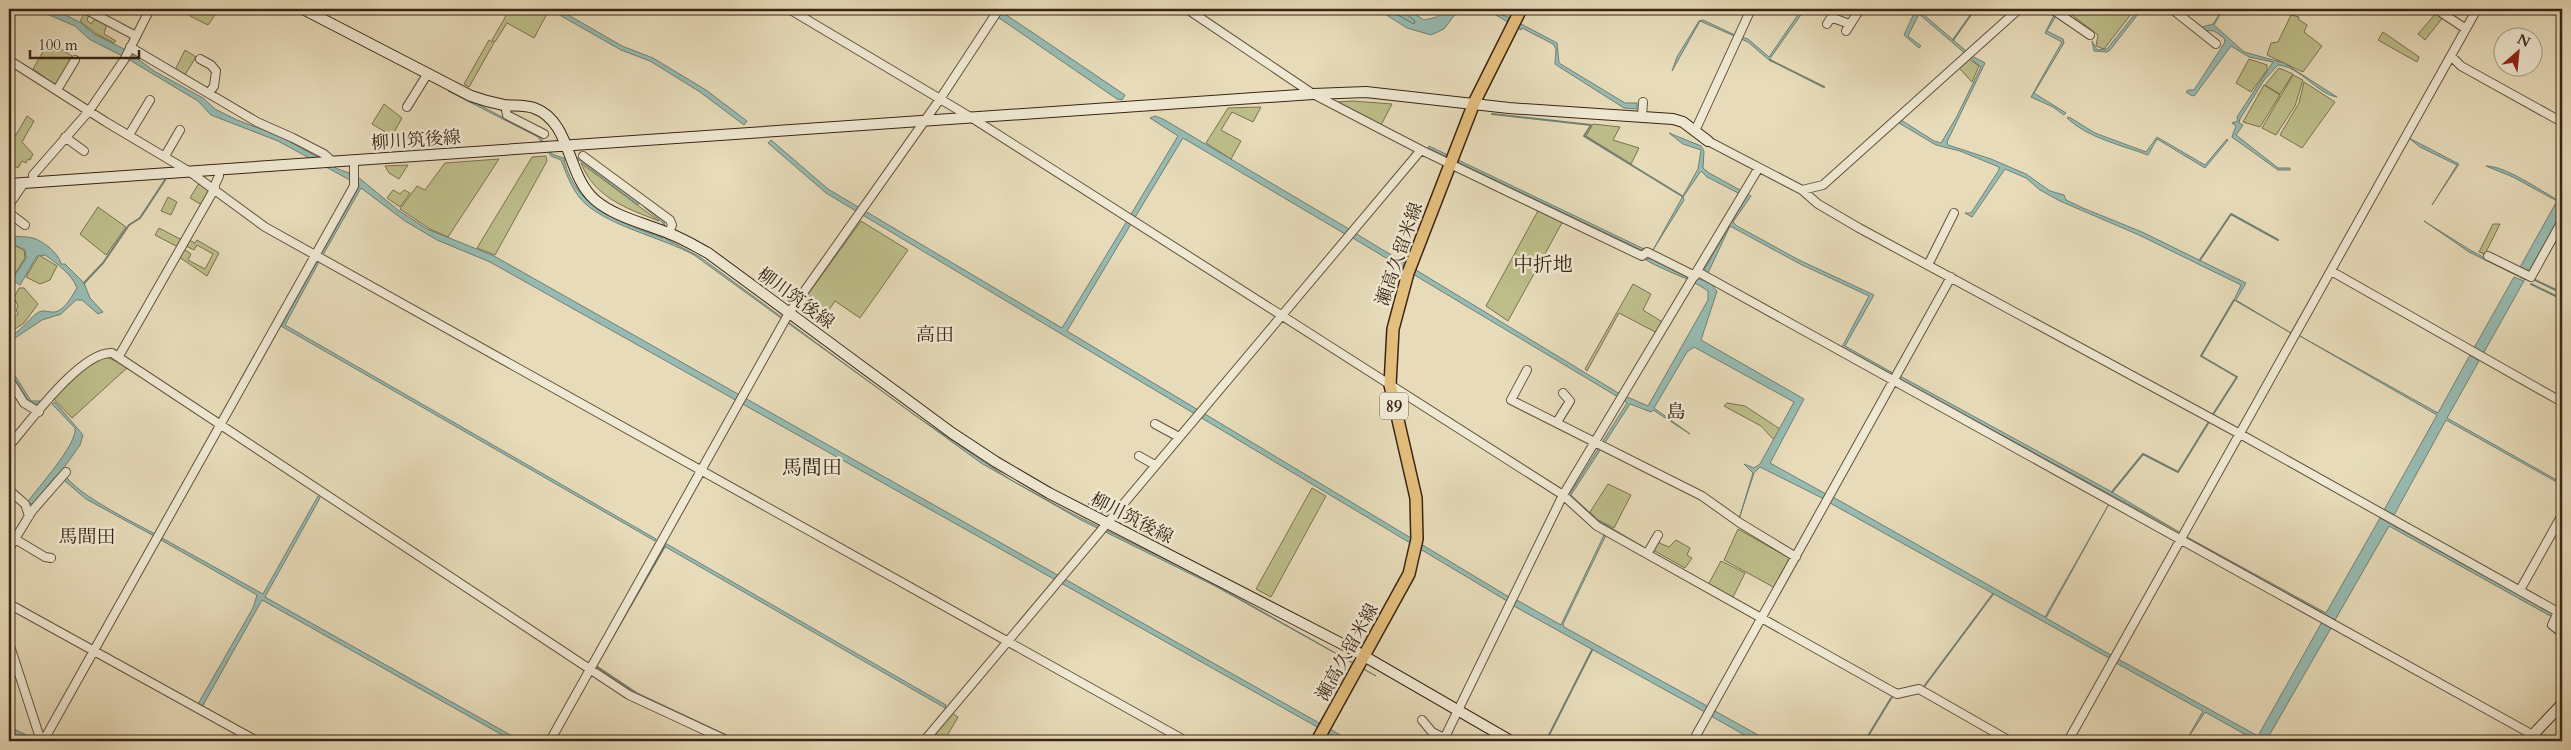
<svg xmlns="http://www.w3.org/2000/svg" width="2571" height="750" font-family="Cardo,'Noto Serif JP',serif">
<rect width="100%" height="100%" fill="#e7dbb9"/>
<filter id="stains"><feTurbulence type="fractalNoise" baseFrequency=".004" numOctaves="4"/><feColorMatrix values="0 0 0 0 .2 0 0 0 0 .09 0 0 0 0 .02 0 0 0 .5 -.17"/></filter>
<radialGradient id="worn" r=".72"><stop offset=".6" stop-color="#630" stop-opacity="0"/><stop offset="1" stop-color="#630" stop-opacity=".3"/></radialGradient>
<path fill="#bdbe8a" stroke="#7b7150" d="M194,9H219L208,25L190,16Z
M510,9H546L549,10L534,38L507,23L495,42L492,40Z
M2064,9H2135L2104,49L2096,46L2098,35Z
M86,11L90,12L87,20L91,24L96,17L107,23L104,34L116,41L114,43L95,33L80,21Z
M2437,12L2444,16L2425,40L2418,34Z
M2291,15L2299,17L2298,19L2307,25L2304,32L2322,46L2303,72L2267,55L2271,43L2278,42Z
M2383,32L2419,57L2417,62L2378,40Z
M489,40L494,43L469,87L464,84Z
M49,41L75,58L57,86L33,69Z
M185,50L196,57L183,78L174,72Z
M1969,59L1979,66L1972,82L1959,68Z
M2249,59L2267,65V70L2251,92L2236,83Z
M2279,68L2293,74L2280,94L2265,85Z
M2293,75L2303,80L2295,106L2276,135L2262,128Z
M2304,82L2335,102L2302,148L2280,135L2299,103Z
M2264,85L2280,95L2260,127L2243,122Z
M1353,101L1392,104L1381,125L1337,102Z
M384,104L402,118L392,136L372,124Z
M1261,107L1253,122L1232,112L1221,130L1241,141L1231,159L1206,143L1228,108Z
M27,116L34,121L22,142L33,154L30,160L28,159L26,163L22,161L18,168L9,163V147Z
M1593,124L1620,127L1613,140L1639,148L1631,164L1586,136Z
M546,156L547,161L495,255L477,248L532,157Z
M499,159L448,237L430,229L400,209L417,186L425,190L445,163Z
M581,163L582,164L659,221C626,208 595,198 581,163Z
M408,165L399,179L389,173L385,166Z
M199,183L210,190L202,205L190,198Z
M393,190L400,194L404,190L410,193L400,207L387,198Z
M168,197L177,202L171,215L161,211Z
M98,207L126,227L106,255L80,234Z
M1539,209L1563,221L1508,321L1486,306Z
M861,221L908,250L860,318L835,301L819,324L798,308Z
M2493,224H2500L2485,254L2479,252Z
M159,228L182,240L178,247L155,235Z
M189,240L195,243L197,240L219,253L207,276L179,257L184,249L191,254L188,260L205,269L213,254L197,245L194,250L186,246Z
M9,243L24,250L25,258L10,282Z
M39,255L57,266L50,280L40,284L26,277Z
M1633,284L1651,294L1643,310L1664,323L1657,333L1619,313L1587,371L1585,369Z
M19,288H24L38,304L24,323L9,333V322L18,314L16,310L18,306L14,298Z
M105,356L128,367L72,418L54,399C66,383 86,360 105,356Z
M1727,403L1745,406L1780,429L1774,440L1761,426L1724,406Z
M1608,484L1631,495L1614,528L1598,520L1590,512Z
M1312,488L1326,496L1271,597L1256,589Z
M1738,529L1791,559L1775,588L1724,560Z
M1676,540L1690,548L1687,555L1692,558L1685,568L1653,550L1657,542L1669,547Z
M1721,561L1745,573L1732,599L1708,585Z
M952,713L958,717L944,741H928Z"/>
<path fill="#97bbb2" stroke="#717f73" d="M35,9H50L60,12L81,23L94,34L126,50L154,71L203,98L215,109L237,120L282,137L338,169L349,173L350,180L278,141L211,115L198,101L128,59L89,39L75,26Z
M549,9H558L622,46L653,58L706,90L747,121L744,125L700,92L650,61L621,50Z
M986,9H997L1002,12L1125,95L1122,100L1117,99Z
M1377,9H1407L1424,20L1437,17L1443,9H1459L1444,29L1431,35L1407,28Z
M1486,9L1508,17L1557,43L1559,63L1625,103H1637V109L1624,108L1561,68L1555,64L1556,49L1553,44L1522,28L1521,30Z
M1802,9H1805L1769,60L1748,42L1700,21L1672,71L1677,57L1699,21L1703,20L1735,35L1748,39L1769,57Z
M1913,9H1917L1972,56L1985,63L1947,142L1948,145L1991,159L2026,174L2050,191L2064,195L2066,200L2083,208L2142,232L2246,283L2236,300L2291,333L2234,300L2241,285L2139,235L2060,201L2040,190L2026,178L2005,169L1972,217L1965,213H1971L1999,170V167L1960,151L1936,145L1899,123L1901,120L1934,141L1941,143L1956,118L1981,67L1919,14L1908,36L1921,46L1919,48L1904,35L1915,11Z
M2139,9H2142L2110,50L2107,52L2094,51L2092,41L2097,50L2107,49Z
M2223,9L2214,25L2244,52L2284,63L2337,97C2317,94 2301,67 2278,65L2264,80L2240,119L2239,123L2243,125L2236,135L2278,168H2290V170H2278L2232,137L2236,126L2232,123L2238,121L2237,117L2273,62L2249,57L2231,46L2195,95L2192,96L2186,92L2188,90H2194L2225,42L2224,38L2214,31L2201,30L2190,21L2192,19L2202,27L2213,24Z
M2054,15L2056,16L2047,31L2063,39L2064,43L2034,93L2066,113L2064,115L2053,107L2031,97L2062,42L2045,33Z
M449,89L540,137L552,154L563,158H579L639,203L638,205L579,160H564C576,209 621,223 663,238V223L644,207L664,221L666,239L700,257L913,414L1011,480L1073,514L1205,579L1376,676L1215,586L1081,520L981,463L694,255C662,237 602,225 580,198C571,187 566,173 561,160L551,156L538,137L448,91Z
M1155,116L1163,119L1349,229L1345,234L1183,138L1134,219L1130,216L1178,136L1150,118Z
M2069,117L2095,133L2146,152L2157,137L2205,165L2227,139L2228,140L2205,168L2157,139L2148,155C2121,145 2088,138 2067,118Z
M1669,133L1701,146L1704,151L1703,168L1709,173L1751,196L1733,222L1737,226L1799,260L1874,295L1845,346L1893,373L1892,376L1842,347L1869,296L1800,264L1730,226L1708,273L1704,270L1746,197L1707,177L1701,171L1683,197L1684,200L1653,250L1698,169L1701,150L1683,144Z
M2409,138L2459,164L2432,205L2457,165L2420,147Z
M771,140L828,189L1062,328L1127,221L1131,224L1067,331L1509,597L1507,601L826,193L768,143Z
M1429,146L1644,249L1643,251L1428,148Z
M2486,166C2506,166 2539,190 2558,200L2562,192V212L2528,273L2519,269L2557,201L2513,177Z
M358,177L398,210L427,229L494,256L1351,741H1342L490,262L437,240L405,221L361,188L323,255L321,254L359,187Z
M2424,221L2470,250L2526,280L2469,252Z
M1355,233L1620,394L1618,397L1351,237Z
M9,236C16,237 25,236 33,238C43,241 59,253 61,264H65L84,283L90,298L103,312L98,314L82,300H76L61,314L42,320L9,342V337C21,331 26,322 36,314C43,308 48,313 55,312C65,310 72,296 77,288C72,274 56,263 45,255L37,256L20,285L12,280L26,258L25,250L9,242Z
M1649,258L1695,281L1697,278L1712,284L1715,289L1717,291L1701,340L1804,399L1770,463L1826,494L1824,499L1760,467L1754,473L1739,519L1753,473L1744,464L1754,468L1760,464L1794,402L1694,347L1687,352L1654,408L1690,434L1653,410L1651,412L1630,404L1571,495L1598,520L1647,549L1597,521L1569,495L1627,403L1623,399L1625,396L1648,406L1708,300V291C1690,278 1666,272 1646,260Z
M317,261L319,262L285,325L656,539L655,541L281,326Z
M2514,277L2524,281L2484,352H2478L2474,348Z
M2300,336L2438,413L2470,355L2479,361L2447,418L2562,483V485L2446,420L2394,515L2384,510L2437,415Z
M9,366L31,401H40L41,404C26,407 9,379 9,366Z
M1900,376L2112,492L2179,532L1899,379Z
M55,402L83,435L80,445L63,469C64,489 137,524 155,534L154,536L86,499L59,476L54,478L33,504L27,503C37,488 78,444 75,428L52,404Z
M318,496L320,498L265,597L521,741H513L262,600L202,707L198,704L253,608L257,595L161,540L162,538L263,594Z
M1833,497L2045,617L2109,504L2046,618L2111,655L2109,658L1830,503Z
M2380,518L2553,614L2552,617L2389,526L2335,620L2185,536L2326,613Z
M1604,535H1606L1563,624L1564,627L1707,706L1705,712L1512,605L1515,599L1561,625Z
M665,543L946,705L945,708L664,546Z
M2322,622L2331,628L2266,741H2257L2205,712L2186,741L2203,711L2116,663L2118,659L2258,736Z
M1715,711L1767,740L1768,741H1755L1711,716Z
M9,727L40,741H18L9,737Z"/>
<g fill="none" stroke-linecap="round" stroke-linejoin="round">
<path stroke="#687064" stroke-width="1" d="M1387,9L1414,24L1415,21L1406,14L1405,9"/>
<path stroke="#717f73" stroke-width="2" d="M1953,40L1975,9
M1770,60L1824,87
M1492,114L1591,125L1584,136L1682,196
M2200,260L2231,214L2278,240
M2533,279L2562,293
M84,283L103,263L129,225L140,218L165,180
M2531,284L2562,299
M2212,416L2237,377L2201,356L2234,300
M2112,492L2143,454L2178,472L2210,420
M1089,504L1108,515
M665,546L596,666L638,694L738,741
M1763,623L1779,632
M1923,688L1993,594
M258,738L265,741
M1546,741L1592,650
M1865,741L1893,695"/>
<defs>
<path id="street" d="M85,9L136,36
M789,9L972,118L1563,495L1597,526L1897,694L1919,689L2010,741
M1187,9L1313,94L1421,150L1642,256L1647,252L1695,276
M2052,9L2090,35
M2172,9L2216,44
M2436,9L2466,29
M1827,24L1830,19H1836L1849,24
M1846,31L1860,9
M130,47L257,122L293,138L324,154L333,162
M2451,56L2461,66L2562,122
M200,59L211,65L216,71L214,86L209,93
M9,60L106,122L190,172L265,227L1186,741
M57,90L75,60
M505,105L507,115L544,134
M407,107L428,73
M1642,116L1643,102
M1695,131L1751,9
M129,135L150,100
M65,137L84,151
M1708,141L1802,190L1823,185L2019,9
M165,156L180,130
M583,156L670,220L672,225L669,233
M34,183L33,175L89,111L124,60L150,9
M214,187L219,176V169
M1802,190L1818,204L1859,228L2240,434L2558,612L2552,625L2562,633
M9,205L24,183
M9,213L25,225
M2488,256L2531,277L2562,221
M1928,265L1954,213
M2331,271L2562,402
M1698,272L2533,735
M119,356L215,188
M1527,370L1511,400L1702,496L1740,523L1796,557
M9,379L24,403L39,412
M1557,422L1570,401L1563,393
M1155,424L1179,437
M9,446C29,423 81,351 112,353L629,695L728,741
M1139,456L1155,465
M9,490L25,504L29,516
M15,539L45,557L51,558
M9,549L32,511L66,472
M1647,554L1658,535
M2520,590L2562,515
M9,604L257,741
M9,643L41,741
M1422,720L1432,732L1444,738
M40,739L45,738L354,186V161
M550,741L789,313L940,99L999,9
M924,741L1421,150
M1443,741L1563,495L1758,169
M1693,741L1951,277
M2068,741L2477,9"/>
<path id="secondary" d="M303,9L471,96C482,100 493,103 504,105C514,106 525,105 534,108C572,122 566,175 595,200C615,217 644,223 668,233C682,238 695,246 708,253L952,433L996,462L1049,493L1350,648L1511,741
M9,184L1313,94L1366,92L1509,108L1673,119L1683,122L1708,141
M2527,741L2562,704"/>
<path id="primary" d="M1317,741L1409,574L1417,539L1416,498L1390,385L1393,329L1408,273L1474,103L1521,9"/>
</defs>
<use href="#street" stroke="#64523e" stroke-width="10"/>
<use href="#secondary" stroke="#392415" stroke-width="12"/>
<use href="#primary" stroke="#392415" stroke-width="14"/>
<use href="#street" stroke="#efe8d2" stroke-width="8"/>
<use href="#secondary" stroke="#efe8d2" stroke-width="10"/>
<use href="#primary" stroke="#e4be7c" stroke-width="11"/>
</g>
<g text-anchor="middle" stroke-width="5" stroke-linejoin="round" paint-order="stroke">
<rect fill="#efe8d2" stroke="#705f4e" stroke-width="1" x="1380" y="392.5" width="28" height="27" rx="4"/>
<g font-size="16" font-weight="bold" fill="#392415">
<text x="1394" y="412">89</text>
</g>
<g font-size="18" fill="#392415" stroke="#efe8d2">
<text transform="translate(416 140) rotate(-4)" y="6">柳川筑後線</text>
<text transform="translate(1399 254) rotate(-71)" y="6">瀬高久留米線</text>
<text transform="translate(796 298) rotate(36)" y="6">柳川筑後線</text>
<text transform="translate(1132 518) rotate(27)" y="6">柳川筑後線</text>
<text transform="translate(1347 652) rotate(-61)" y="6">瀬高久留米線</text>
</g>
<g font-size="19" fill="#392415" stroke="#efe8d2">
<text x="935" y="341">高田</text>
<text x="1676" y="418">島</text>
<text x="87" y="543">馬間田</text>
</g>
<g font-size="20" fill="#392415" stroke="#efe8d2">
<text x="1543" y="271">中折地</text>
<text x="812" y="474">馬間田</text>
</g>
</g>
<rect width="2571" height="750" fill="none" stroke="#e7dbb9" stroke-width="30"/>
<rect x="10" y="10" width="2551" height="730" fill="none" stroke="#392415" stroke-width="2.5"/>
<rect x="15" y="15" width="2541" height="720" fill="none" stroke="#392415"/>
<g transform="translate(2518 52) rotate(27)"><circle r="24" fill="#efe8d2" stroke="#a69a86"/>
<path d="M0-4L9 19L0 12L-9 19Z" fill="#8f2418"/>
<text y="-8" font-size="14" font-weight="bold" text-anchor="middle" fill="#392415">N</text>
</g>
<path d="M30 50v8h109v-8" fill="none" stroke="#392415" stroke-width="2.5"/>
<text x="38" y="50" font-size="15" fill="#392415" stroke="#efe8d2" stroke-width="4" paint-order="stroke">100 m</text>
<rect width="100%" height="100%" filter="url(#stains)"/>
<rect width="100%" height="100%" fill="url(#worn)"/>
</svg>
